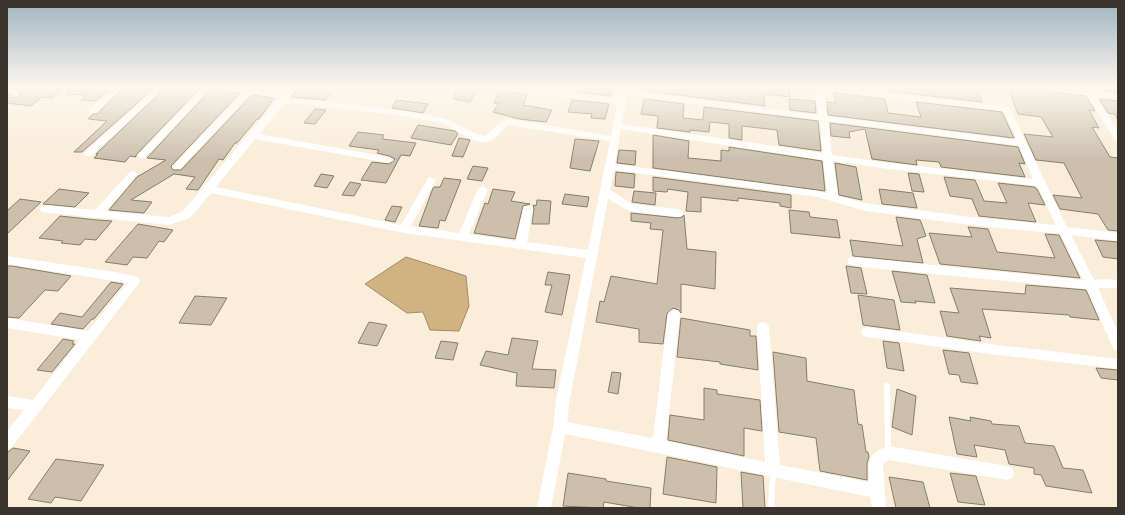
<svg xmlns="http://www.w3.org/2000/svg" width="1125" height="515" font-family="Signika,sans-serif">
<rect width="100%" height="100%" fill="#faedd9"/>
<path fill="#d1b283" stroke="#a38c69" d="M406,257L466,276L469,306L459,331L430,330L423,312L407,313L365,284Z"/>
<path fill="#ccc0ad" stroke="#887c6b" d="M13,87H66L52,98L42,97L31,106L7,103L8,93L15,98L20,95L19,91Z
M68,87H113L96,101L81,100L86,95L67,94Z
M124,87L154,88L82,152H74L107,121L88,119L93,114H97Z
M166,87H201L136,155V157L130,156L125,162L94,158L98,154H96Z
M298,87H303L332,91L325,100L291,97Z
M460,87L477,90L470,102L453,99Z
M576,87H612L611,96L575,92Z
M647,87H789L790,97L764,94L765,106L647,91Z
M888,87H976L982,102L887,91Z
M1012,87H1040L1045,91L1086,96L1095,111L1089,110L1099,128L1092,127L1110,157L1118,158V231L1108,230L1098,214L1060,209L1053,195L1082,198L1064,163L1036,160L1024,134L1053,137L1041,117L1018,114L1009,90H1013Z
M1103,87H1118V92L1105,91Z
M212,88L240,93L171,166L173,170H181L252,95L274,98L259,119H257L237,143H235L223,160L219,159L198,190L186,189L195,177L174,174L131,200L152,202L144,213L109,210L137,177L166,160L147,158Z
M499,91L527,95L523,105L552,110L546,122L519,119L493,112L499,103H494Z
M834,93L885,99L888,113L921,117L916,102L1002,112L1014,138L828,115L827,102L836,103Z
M644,99L684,104L683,118L703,120L704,107L818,121L821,151L779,145L777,130L742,126V140L729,138V124L710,122L709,132L690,130V132L657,128L658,116L641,114Z
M789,99L815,101L816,113L790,110Z
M1099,99L1118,101V121L1115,114L1108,113Z
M396,100L428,104L423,113L392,108Z
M572,100L609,104L605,119L591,118L592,114L568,112Z
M315,109L326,110L315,124L304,123Z
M830,123L1018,147L1025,164L1019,163L1025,177L941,167L939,162L916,160L917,165L872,159L865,129L849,132L850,138L831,136Z
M418,125L455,131L458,134L451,145L411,138Z
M358,132L384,135L382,139L416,143L410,156L401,155L386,183L361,180L372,162L389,164L395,159L389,156L377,153L379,150L349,146Z
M653,135L689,141L688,158L721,161V150L729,151V147L822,161L825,191L653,168Z
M459,138L470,140L463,157L452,156Z
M575,139L599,141L590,171L570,168Z
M619,150L636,151L635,165L617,163Z
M835,163L856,167L862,200L839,195Z
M473,166L488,168L482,181L467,179Z
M616,172L635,174L634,188L615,186Z
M908,173L919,174L924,192L912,191Z
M321,174L334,176L327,188L314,186Z
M653,177L791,195V208L780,206V203L738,198V201L701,197V212L686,211L688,192L668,189L667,192L653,191Z
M944,177L975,180L984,201L1007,203L998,183L1034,187L1037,189L1045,205L1028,203L1036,222L979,216L972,199L950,196Z
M444,178L461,180L445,221L440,220L438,228L419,226L433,188L434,187H440Z
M350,182L361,184L354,196L342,195Z
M59,189L89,193L75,207L43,204Z
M493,189L515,192L511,201L530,204L523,206L515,239L474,233L485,203L488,204Z
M879,189L913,193L917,208L882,204Z
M634,191L656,193L655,205L632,202Z
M565,194L589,197L587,207L562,204Z
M20,199L41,202L7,234V211Z
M537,200L551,201L549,224H532L534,209L533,205L536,206Z
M392,206L402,207L395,222L385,220Z
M789,210L809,212L810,217L837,220L840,238L791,233Z
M631,213L678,218L682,217L684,215L687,249L716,252L715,289L681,284V313L679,310L673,308L667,313L663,344L639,342V329L596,322L600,301L604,302L611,276L657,284L663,230L650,229L651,223L631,221Z
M60,216L97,220L112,221L96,240L85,239L80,245L61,243L63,241L39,238Z
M896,217L920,220L921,222L926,236L917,239L923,263L853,256L850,240L903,246Z
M138,224L173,230L164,242L159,241L147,258L133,257L127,265L105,262Z
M968,227L988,229L997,252L1055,258L1045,234L1059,235L1080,278L940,264L929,233L972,237Z
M1095,240L1118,242V259L1103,257Z
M7,266H12L71,276L58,291L45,290L19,318L7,317Z
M846,266L861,268L867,294L851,293Z
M892,271L927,275L935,303L915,301L916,303L901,302Z
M548,272L570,275L562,315L545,312L552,285H545Z
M111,282L123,284L94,319H92L83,329L51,324L60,313L82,317Z
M1026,285L1086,290L1099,320L1070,317L1069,315L982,309L991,338L979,336L981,341L947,336L940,311L959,313L950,288L1025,294Z
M858,295L894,300L900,330L863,325Z
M195,296L227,298L211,325L179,323Z
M681,318L750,330V336H756L758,370L720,364V362L677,357Z
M369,322L387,325L377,346L358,343Z
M512,338L538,341L532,369L556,370L554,388L516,386L517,373L480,365L486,351L508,355Z
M63,339L74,341L72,344H75L52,372L37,370Z
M441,341L458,343L453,360L435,358Z
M883,341L899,343L904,371L887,368Z
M943,350L969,353L978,384L961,382L959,375L949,374Z
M773,352L806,358L807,381L854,390L858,424L862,425L866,452H868L869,457L867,463V480L820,471L816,438L779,432Z
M1096,368L1118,370V380L1101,378Z
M612,372L621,373L618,394L608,392Z
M704,388L717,390V394L760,400L762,431L744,428V456L668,440L670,415L704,420Z
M897,389L916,396L912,435L892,427Z
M949,417L971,421L970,417L991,421L992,424L1019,426L1025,443L1054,446L1063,468L1083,470L1092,493L1046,486L1041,475L1034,474V468L1009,464L1005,450L974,445L977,457L957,454Z
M13,448L30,451L7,481V453Z
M667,457L717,467L716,503L663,494Z
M56,459L104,465L81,501L55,497L51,503L28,499Z
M741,472L763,476L765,508H743Z
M568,473L606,479V481L651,488L650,508H639L604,502L603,508L563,506Z
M950,473L976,476L985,505L958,502Z
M889,477L923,482L930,508H896Z"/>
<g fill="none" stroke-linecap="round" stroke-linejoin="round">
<path stroke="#fff" stroke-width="5" d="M7,87L16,94"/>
<path stroke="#fff" stroke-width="6" d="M887,386L888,453
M771,508L773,471"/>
<path fill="#fff" fill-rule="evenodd" d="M115,87H123L96,113H90L89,111L90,109Z
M157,87H165L91,156H85L83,154L85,152Z
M203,87H211L145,158H139L137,156L139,154Z
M221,87H241L284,92L289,87H297L288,98C340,104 392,107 443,118C458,122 470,134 485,136L499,123L509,119L611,136L617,103L499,90L496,89L495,87H517L618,98L620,87H628V90L818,115L815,87H838L1009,107L1067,227L1118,233V241L1071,235L1094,280L1105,279L1118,280V288H1098L1118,332V351L1114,350L1087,289L862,267L849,264L847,261L849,258L853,257L1083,280L1060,234L970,225L865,211L818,197L614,170L610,190L632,204L678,209L682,210L683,213L682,216L678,217L629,211L608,199L570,399L567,422L653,438L668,314L670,311L674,309L678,311L680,314L666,441L765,462L757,327L759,323L763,322L767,323L769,327L780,465L869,482C869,460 865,455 888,446L1007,466L1012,468L1014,473L1012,478L1007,480L889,460L883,464L886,508H872L870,497L565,434L551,508H537L553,427L556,399L586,258L404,233L211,193L190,218L169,225L41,212L40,209L41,206L45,205L95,210L130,172L133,171L138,174L136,176L106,211L169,217L182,212L280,97L251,93L180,169H174L172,167L174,165L243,92L225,90ZM824,90L1003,111L1017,140L827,116ZM627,95L819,120L823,153L622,124ZM285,103C336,108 389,112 440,123C455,126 468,143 485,142C496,141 500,130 509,125L610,141L588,250L527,242L533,209L532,206H524L523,209L516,241L469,234L488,189L483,186L478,189L459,233L411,226L436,180L431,177L428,178L401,225L216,187L255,139L389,163L394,160L389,157L259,134ZM828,121L1019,146L1033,179L881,162L832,155ZM621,129L823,160L827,193L818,191L615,164ZM833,161L881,168L1037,186L1056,225L970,217L865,203L838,196Z
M1041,87C1056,85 1074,91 1088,87L1093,91L1118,94V100L1096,97L1118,131V141L1115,140L1087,95L1045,90Z
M7,256L121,273L138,277L140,282L12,447L7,449V431L24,410L7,408V396L33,400L80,340L7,328V318L88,331L127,283L7,264Z
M867,327L998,345L1118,359V369L998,355L867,337L863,336L861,332L863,328Z"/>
</g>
<linearGradient id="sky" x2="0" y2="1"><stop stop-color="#9fb3c0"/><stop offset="0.55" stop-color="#fdf7ee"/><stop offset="1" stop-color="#fdf7ee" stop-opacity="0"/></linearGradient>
<rect width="1125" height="159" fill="url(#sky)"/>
<rect width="1125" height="515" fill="none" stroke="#39342c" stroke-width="16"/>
</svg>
